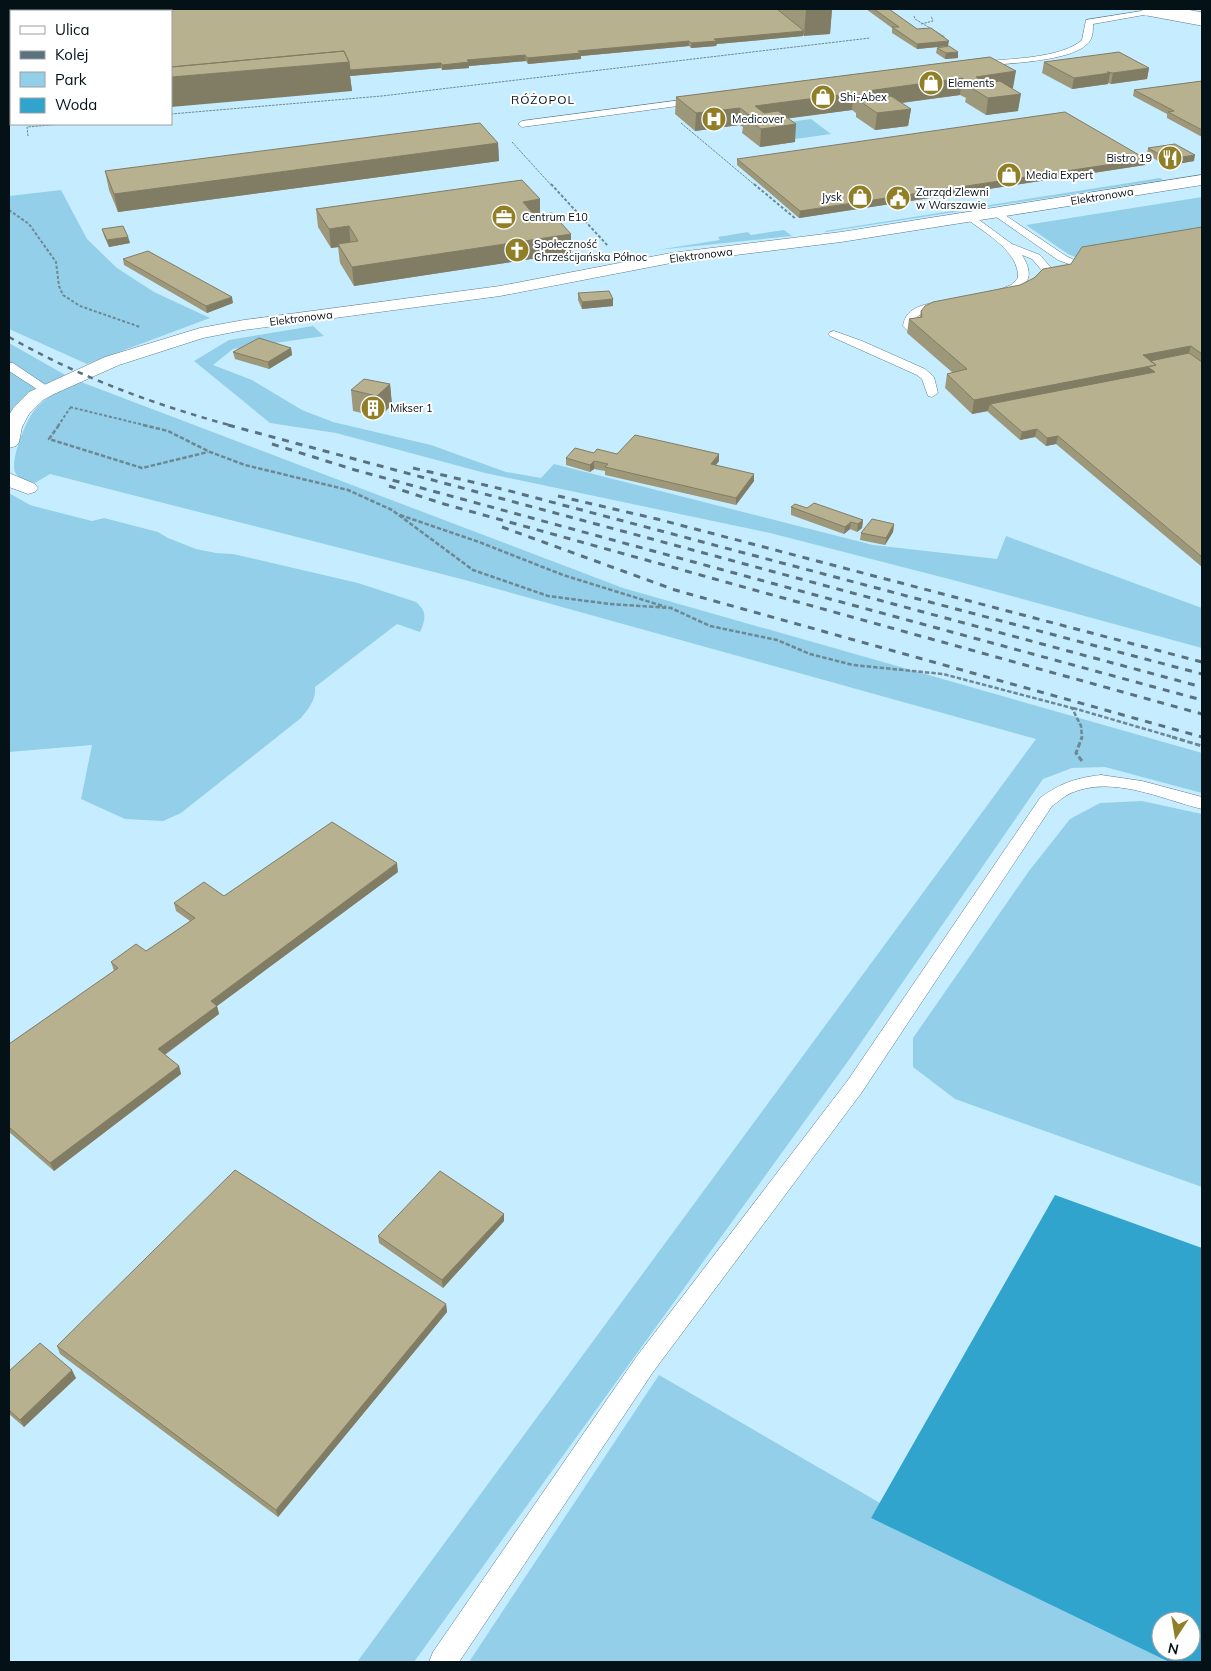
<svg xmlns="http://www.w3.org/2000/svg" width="1211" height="1671" font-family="Mulish,sans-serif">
<rect width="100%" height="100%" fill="#c6edff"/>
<path fill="#93cfe9" d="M811,119L831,134L795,139L775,124Z
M1160,178L1163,180L826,232L825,231Z
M61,190L87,239L117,268L154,292L210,318L87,364L9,329V196Z
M1202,197V239L1078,258L1068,254L1026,225Z
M784,230L792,236L657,250L720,240L718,237L748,232L751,235Z
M313,326L324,336L233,349L213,365L252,380L302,410L333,422L431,445L506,472L541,478L554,464L873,545L997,559L1006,536L1202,608V648L953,580L770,533L485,473L336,433L270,423L194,361L229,340Z
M9,343L67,376L13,408L9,415Z
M81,382L623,588L1202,753V793L1105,767L1072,768L1043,779L851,1057L414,1662H357L1036,739L465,580L50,474L35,483C28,481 19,480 15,472C10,459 27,417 37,407C49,394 66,389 81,382Z
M9,493L30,505L41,508L92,521L104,518L158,532L168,538L196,549L216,553L233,554L358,583L416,602C427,611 426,619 420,632L397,624L315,687C316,700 309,708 301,718L181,813L163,821L125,819L81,799L92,745L9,752Z
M1142,801L1202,814V1187L955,1099L913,1067V1038L1029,871L1070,819L1100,803Z
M659,1375L880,1503L871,1518L1169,1662H469Z"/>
<path fill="#31a4ce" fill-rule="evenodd" d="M1055,1195L1202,1248V1662H1169L871,1518ZM1161,1621H1191V1651H1161Z"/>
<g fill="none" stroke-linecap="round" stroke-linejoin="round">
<defs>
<path id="service" d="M1154,9H1170L1166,11L1093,24C1093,32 1093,40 1086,45C1068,62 1001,64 976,66L972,64L976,62C1004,59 1061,59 1082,40L1086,20Z
M697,98L701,101L700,103L522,127L518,124L522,121Z
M996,209L1066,256L1082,264L1077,267L1058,260L992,214L991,212Z
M971,214L1012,244L1040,255L1059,277L1060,279L1059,281H1051L1032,259L1022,255C1035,276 1029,286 1007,294C1001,296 997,299 991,297L990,295L991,293L1011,285L1018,278C1019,251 986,234 967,219L966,217Z
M945,301L951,304L949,306L925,311L917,317L915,325L928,340L922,343L918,342L903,326C906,305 928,304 945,301Z
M834,331L862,341L925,369L934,377L938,393L932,397L928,396L922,379L917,375L830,336L828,334L830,332Z
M9,363H13L53,390L47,394L43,393L9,371Z
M1101,775L1142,781L1202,797V809C1161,799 1113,775 1071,793C1064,796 1058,802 1052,806L862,1092L653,1372L459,1662H429L433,1652L637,1356L848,1080L1040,798C1061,783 1075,778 1101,775Z"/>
<path id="minor" d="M1202,175V185L841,242L671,263L500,296L244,330L203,338L119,365L54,394L43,400L29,414L22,427L19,442L16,446L9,448V415L14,407L29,392L105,357L200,328L244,320L500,286L671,253L841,232Z
M9,473L35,484L38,488L35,492L28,494L9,487Z"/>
</defs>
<use href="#service" stroke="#587c8c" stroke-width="1"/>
<use href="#minor" stroke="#587c8c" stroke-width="1"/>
<path stroke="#6d8894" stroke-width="1" stroke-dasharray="2.5 1" stroke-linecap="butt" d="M914,16L915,19L945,37
M921,24L933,21L931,16
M171,114L382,96L870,38
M681,123L756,186
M28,136L27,127L62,124
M512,142L552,186"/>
<path stroke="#6d8894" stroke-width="2" stroke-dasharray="3 2" stroke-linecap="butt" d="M551,184L608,246
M754,184L796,219
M9,210L29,224L56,262L59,286L63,295L80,306L140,327
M70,407L148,426
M58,426L70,408"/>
<path stroke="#6d8894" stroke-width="2.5" stroke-dasharray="4.5 2" stroke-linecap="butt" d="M59,425L49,439L142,468L208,452
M143,425L168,431L210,452L245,465L348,490L392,510L473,570L548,596L610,604L671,608L710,626L777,640L810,654L853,665L943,674L1072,708L1081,726L1082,738
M400,515L479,542L563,575L666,607
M1073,708L1176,738"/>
<path stroke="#6d8894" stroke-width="3" stroke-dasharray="5.5 2.5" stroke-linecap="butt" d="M1172,737L1202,746
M1082,761L1076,753L1082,737"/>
<use href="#service" fill="#fff" fill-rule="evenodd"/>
<use href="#minor" fill="#fff" fill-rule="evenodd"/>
<path stroke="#5a727e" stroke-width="2.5" stroke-dasharray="5.5 5.5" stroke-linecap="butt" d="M9,337C79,377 155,405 233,426"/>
<path stroke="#5a727e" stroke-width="3" stroke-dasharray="7 7" stroke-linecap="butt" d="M228,425L1202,687
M272,444L355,470L1202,700
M413,468L506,490L1202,674
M389,486L444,504L1202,714
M558,496L657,519L1202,662
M502,527L675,590L1202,737"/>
<defs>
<path id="primary-bridge" d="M1148,9L1202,19"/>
</defs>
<use href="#primary-bridge" stroke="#587c8c" stroke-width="14" stroke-linecap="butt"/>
<use href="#primary-bridge" stroke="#fff" stroke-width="13"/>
</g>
<path fill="#9e987b" d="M54,9H832L830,34L804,35L803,36L717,44L716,46L691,48L689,46L581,56V59L528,64L526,61L469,66V68L442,70L441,68L350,76L352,91Z
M866,9H889L917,29L948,46L917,49L892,33V28Z
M937,48L958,58L945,59L936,53Z
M990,57L1013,88H1011L1018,111L986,115L965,102L966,98L960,95L902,103L911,109L908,126L875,130L856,117V113L852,110L788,118L795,142L760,147L742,133L743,127L739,125L695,131L675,114L676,97Z
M1044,62L1149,68L1147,79L1111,84L1108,83V84L1072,89L1042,73Z
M1202,81V137L1167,118V114L1133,96L1134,90Z
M498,143L499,161L118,212L109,190L105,171Z
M1148,148L1194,161L1166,166L1147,154Z
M737,159L1145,165L799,218L737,165Z
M540,199V215L571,253L354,286L340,263L338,247L331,248L318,227L316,209Z
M1202,227V567L1056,444L1046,446L1035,437L1020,440L988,412V411L972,414L945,388L947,374L953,373L907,333L909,319L920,317L921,311L1020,285L1071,264Z
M102,229L128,237L130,243L109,247L104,236Z
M123,259L233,303L207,313L124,265Z
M578,293L613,299V306L582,309L578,300Z
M291,348L292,355L269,369L235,359L233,352Z
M390,384L392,405L379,417L353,411L351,390Z
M617,454L719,461L716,465L754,481L736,505L605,475V471L594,469L590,472L566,465V458Z
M791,507L807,508L863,520L862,528L857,532L850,529L844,534L791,515Z
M894,524L893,532L885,545L860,540L861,533Z
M398,872L217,1006L219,1014L165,1055L179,1066L181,1074L54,1171L9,1132V1044L114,971L111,962L146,951L190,921L176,911L174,903Z
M504,1221L443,1288L379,1243L378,1236Z
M446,1304L447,1312L278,1517L60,1354L57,1346Z
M9,1371L76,1378L24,1427L9,1414Z"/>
<path fill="#817c64" d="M806,9H832L830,34L804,36Z
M804,31L803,36L717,44L716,46L691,48V43L714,39Z
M689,41V46L581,56V59L528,64L527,58L578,51Z
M949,41L948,46L917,49V44Z
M958,52V58L945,59L946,53Z
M525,55L526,61L469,66V68L442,70V65L467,60Z
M349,62L441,63V68L350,76L352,91L171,107V77Z
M1149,68L1147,79L1111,84L1113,73Z
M1016,71L1013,88L979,93L976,77Z
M1110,73L1108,84L1072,89L1074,78Z
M962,78L960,95L868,107L867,91Z
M854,93L852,110L754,123L755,106Z
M1021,94L1018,111L986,115L988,98Z
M740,108L739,125L695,131L696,113Z
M911,109L908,126L875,130L877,113Z
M796,124L795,142L760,147L761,129Z
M498,143L499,161L118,212L114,194Z
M1195,155L1194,161L1166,166L1168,159Z
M1146,159L1145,165L799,218L800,211Z
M540,199V218L524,220L523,202Z
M349,226L351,245L338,244L339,247L331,248L329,229Z
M571,234V253L354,286L352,267Z
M128,237L130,243L109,247L107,240Z
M232,297L233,303L207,313L206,306Z
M613,299V306L582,309V302Z
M1191,346L1187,360L1153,379L990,404L988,411L972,414L974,400L1143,355Z
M291,348L292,355L269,369L268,362Z
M390,384L392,405L379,417L377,396Z
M1037,429L1035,437L1020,440L1022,432Z
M1058,436L1056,444L1046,446L1047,438Z
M719,454V461L710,472L711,464Z
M594,461V469L590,472V465Z
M754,474V481L736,505V498Z
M863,520L862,528L857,532L858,524Z
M851,522L850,529L844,534L845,527Z
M894,524L893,532L885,545L886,538Z
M397,863L398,872L217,1006L219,1014L161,1057L158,1049L211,1001Z
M179,1066L181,1074L54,1171L50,1163Z
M504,1214V1221L443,1288L442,1280Z
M446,1304L447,1312L278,1517L276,1510Z
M72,1370L76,1378L24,1427L20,1420Z"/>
<path fill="#b8b18f" stroke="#817c64" d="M54,9H777L804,31L714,39L717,41L691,43L689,41L578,51L581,53L527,58L525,55L467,60L469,62L442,65L441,63L350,70L349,62L344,51L171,67V11H35L34,10Z
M874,9H889L917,29L931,28L949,41L917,44L892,27H899Z
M949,46L958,52L946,53L937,48Z
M344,51L349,62L171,77V67Z
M1119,52L1149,68L1113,73L1107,72L1110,73L1074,78L1044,62Z
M990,57L1016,71L976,77L987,83L1000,81L1021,94L988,98L968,86L973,85L962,78L867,91L877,98L891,96L911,109L877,113L858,100H863L854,93L755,106L764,113L778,111L796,124L761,129L743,116L749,115L740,108L696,113L676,97Z
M1202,81V130L1168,112L1174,111L1134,90Z
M1065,112L1146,159L800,211L737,159Z
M480,123L498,143L114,194L105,171Z
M1175,144L1195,155L1168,159L1148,148Z
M522,180L540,199L523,202L535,216L552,213L571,234L352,267L338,244L358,241L349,226L329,229L316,209Z
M123,226L128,237L107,240L102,229Z
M1202,227V354L1191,346L1143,355L1156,365L974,400L947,374L967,369L909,319L922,317L921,311L925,306L933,302L1020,285L1034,278L1043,269L1071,264L1082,247Z
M148,251L232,297L206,306L123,259Z
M609,291L613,299L582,302L578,293Z
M259,338L291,348L268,362L233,352Z
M1189,353L1202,362V557L1058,436L1047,438L1037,429L1022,432L990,404L1155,372L1148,367L1156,365L1150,361Z
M364,379L390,384L377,396L351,390Z
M635,435L719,454L711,464L754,474L736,498L605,467L608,464L594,461L590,465L566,458L575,448L594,453L597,449L617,454Z
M814,503L863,520L858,524L851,522L845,527L791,507L795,504L807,508Z
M872,519L894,524L886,538L861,533Z
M332,822L397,863L211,1001L217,1006L158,1049L179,1066L50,1163L9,1127V1044L118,968L111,962L136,944L146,951L195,918L174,903L204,882L224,896Z
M235,1170L446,1304L276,1510L57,1346Z
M440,1171L504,1214L442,1280L378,1236Z
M40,1343L72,1370L20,1420L9,1410V1371Z"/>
<defs>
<symbol id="shop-disc" viewBox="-11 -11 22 22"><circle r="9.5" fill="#907f26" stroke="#fff"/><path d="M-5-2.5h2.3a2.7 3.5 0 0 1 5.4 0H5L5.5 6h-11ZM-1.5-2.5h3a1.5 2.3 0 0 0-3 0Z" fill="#fff"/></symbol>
<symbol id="hospital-disc" viewBox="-11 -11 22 22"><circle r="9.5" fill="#907f26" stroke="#fff"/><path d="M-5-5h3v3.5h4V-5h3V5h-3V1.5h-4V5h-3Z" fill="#fff"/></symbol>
<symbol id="restaurant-disc" viewBox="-11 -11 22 22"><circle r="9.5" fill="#907f26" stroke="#fff"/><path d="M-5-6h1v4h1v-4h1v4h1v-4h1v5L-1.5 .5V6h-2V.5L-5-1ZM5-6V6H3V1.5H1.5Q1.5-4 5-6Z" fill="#fff"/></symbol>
<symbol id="civic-disc" viewBox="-11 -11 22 22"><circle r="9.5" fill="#907f26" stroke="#fff"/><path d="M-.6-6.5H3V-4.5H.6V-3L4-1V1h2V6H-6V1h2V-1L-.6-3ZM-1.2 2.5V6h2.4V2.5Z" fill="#fff"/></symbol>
<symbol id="office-disc" viewBox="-11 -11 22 22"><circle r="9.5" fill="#907f26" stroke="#fff"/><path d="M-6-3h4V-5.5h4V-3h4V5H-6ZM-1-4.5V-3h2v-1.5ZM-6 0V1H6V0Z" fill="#fff"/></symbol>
<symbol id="church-disc" viewBox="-11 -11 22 22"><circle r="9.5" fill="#907f26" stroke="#fff"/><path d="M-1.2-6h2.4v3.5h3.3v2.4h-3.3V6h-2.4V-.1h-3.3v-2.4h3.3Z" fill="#fff"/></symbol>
<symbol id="building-disc" viewBox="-11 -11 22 22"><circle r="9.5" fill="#907f26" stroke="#fff"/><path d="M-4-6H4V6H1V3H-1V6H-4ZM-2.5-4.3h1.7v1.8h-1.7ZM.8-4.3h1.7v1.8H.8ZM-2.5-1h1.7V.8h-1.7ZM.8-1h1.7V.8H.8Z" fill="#fff"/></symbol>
</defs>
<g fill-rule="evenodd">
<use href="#shop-disc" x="917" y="69" width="28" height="28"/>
<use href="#shop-disc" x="809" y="83" width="28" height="28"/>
<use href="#hospital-disc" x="700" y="105" width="28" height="28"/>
<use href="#restaurant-disc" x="1156" y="144" width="28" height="28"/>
<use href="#shop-disc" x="995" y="161" width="28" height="28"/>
<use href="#shop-disc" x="846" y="183" width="28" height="28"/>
<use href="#civic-disc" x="884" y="184" width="28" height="28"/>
<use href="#office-disc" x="490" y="203" width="28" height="28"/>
<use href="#church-disc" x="503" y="236" width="28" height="28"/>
<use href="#building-disc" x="359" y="394" width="28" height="28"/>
</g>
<g text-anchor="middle" stroke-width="4" stroke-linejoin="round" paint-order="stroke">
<g font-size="11" fill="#041117" stroke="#fff" text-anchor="start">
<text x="948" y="87">Elements</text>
<text x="840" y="101">Shi-Abex</text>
<text x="732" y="123">Medicover</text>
<text x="1152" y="162" text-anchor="end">Bistro 19</text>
<text x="1026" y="179">Media Expert</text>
<text x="916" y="196">Zarząd Zlewni<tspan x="916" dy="13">w Warszawie</tspan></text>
<text x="842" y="201" text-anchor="end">Jysk</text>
<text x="522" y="221">Centrum E10</text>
<text x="534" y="248">Społeczność<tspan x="534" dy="13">Chrześcijańska Północ</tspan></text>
<text x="390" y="412">Mikser 1</text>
</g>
<g font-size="11" fill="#041117" stroke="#fff">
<text transform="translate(1102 196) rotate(-9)" y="4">Elektronowa</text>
<text transform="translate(701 255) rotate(-7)" y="4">Elektronowa</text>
<text transform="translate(301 318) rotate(-7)" y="4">Elektronowa</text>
</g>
<g font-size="12" letter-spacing="1" fill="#041117" stroke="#fff">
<text x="543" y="104">RÓŻOPOL</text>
</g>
</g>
<rect width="1211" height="1671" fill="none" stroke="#041117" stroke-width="20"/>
<rect x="10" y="10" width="162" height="115" fill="#ffffff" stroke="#9ba0a2"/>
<rect x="20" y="26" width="25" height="8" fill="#ffffff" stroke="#9ba0a2"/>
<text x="55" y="35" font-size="15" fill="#041117">Ulica</text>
<rect x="20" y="51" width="25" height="8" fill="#5a727e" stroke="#9ba0a2"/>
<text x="55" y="60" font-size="15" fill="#041117">Kolej</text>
<rect x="20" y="72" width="25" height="15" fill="#93cfe9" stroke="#9ba0a2"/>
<text x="55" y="85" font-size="15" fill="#041117">Park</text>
<rect x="20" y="98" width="25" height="15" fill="#31a4ce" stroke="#9ba0a2"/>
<text x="55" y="110" font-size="15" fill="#041117">Woda</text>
<g transform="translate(1176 1636) rotate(192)"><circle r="24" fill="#ffffff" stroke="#9ba0a2"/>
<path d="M0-4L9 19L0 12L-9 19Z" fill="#907f26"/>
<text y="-8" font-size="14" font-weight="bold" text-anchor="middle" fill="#041117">N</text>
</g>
</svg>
